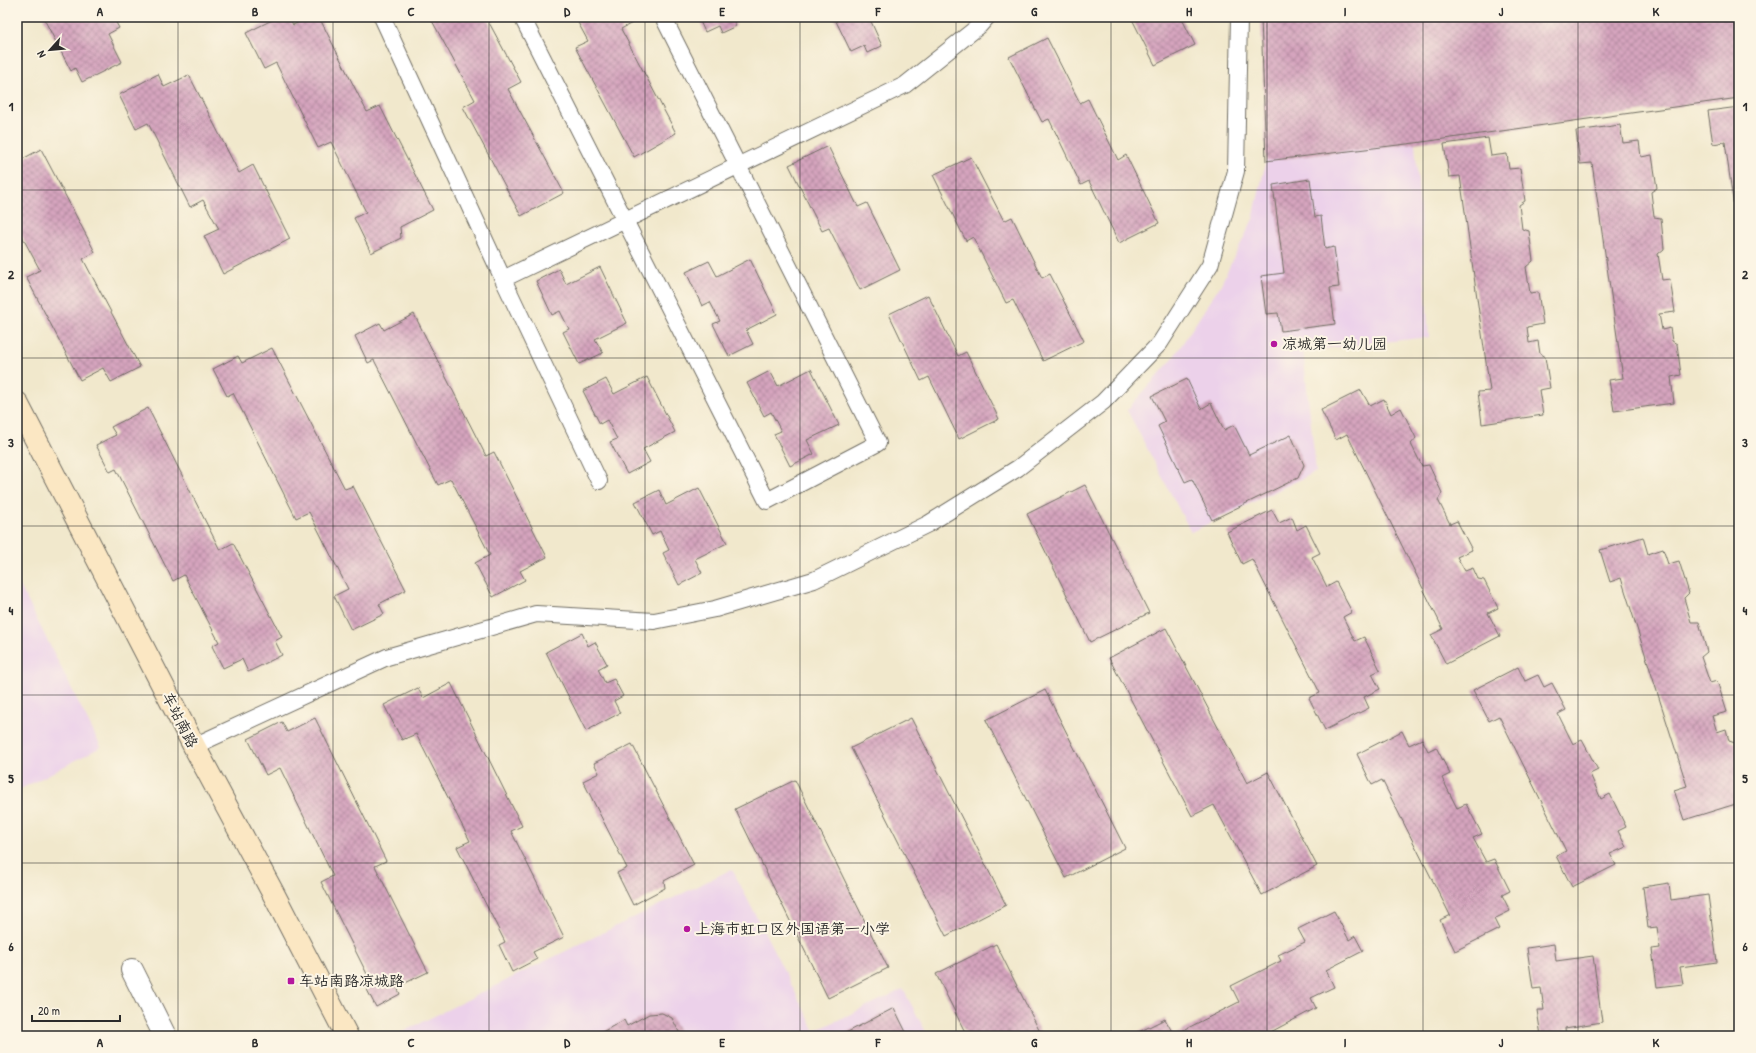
<svg xmlns="http://www.w3.org/2000/svg" width="1756" height="1053" font-family="'Patrick Hand','LXGW WenKai TC',sans-serif">
<defs>
<pattern id="building-cross-hatch" width="8" height="8" patternUnits="userSpaceOnUse"><rect width="8" height="8" fill="#d5a4be"/><path d="M0 0l8 8M0 8l8-8" fill="none" stroke="#ad869b"/></pattern>
</defs>
<rect width="100%" height="100%" fill="#fcf5e5"/>
<filter id="ink" filterUnits="userSpaceOnUse"><feTurbulence type="fractalNoise" baseFrequency=".025" numOctaves="2"/><feDisplacementMap in="SourceGraphic" scale="8" xChannelSelector="R" yChannelSelector="G"/><feConvolveMatrix kernelMatrix="1 2 1 2 8 2 1 2 1" color-interpolation-filters="sRGB"/></filter>
<filter id="wash" filterUnits="userSpaceOnUse"><feTurbulence type="fractalNoise" baseFrequency=".012" numOctaves="4" result="noise"/><feDisplacementMap in="SourceGraphic" scale="16" xChannelSelector="R" yChannelSelector="G"/><feGaussianBlur stdDeviation="0.9" result="paint"/><feColorMatrix in="noise" values="0 0 0 0 0 0 0 0 0 0 0 0 0 0 0 0 0 1.4 0 .05"/><feComposite in="paint" operator="in"/></filter>
<g filter="url(#wash)">
<rect width="100%" height="100%" fill="#f1e8cc"/>
<path fill="#ecd1ea" d="M1415,143L1429,337L1303,351L1316,472L1191,532L1127,410L1171,361L1220,286L1253,219L1266,161Z
M17,580L101,747L17,791Z
M732,869L815,1031L903,989L928,1036H394Z"/>
<g id="blocks">
<path fill="url(#building-cross-hatch)" d="M43,17H113L119,28L108,34L122,62L82,82L75,68L71,71Z
M278,17H289L293,25L310,17H319L367,112L380,106L433,210L400,227L401,238L371,253L354,218L366,212L331,142L318,148L276,63L264,69L246,33Z
M430,17H486L521,82L508,89L564,193L521,216L463,107L475,100Z
M575,17H631L634,22L621,29L676,133L634,157L575,47L588,41Z
M698,17H732L736,26L721,33L718,26L705,32Z
M834,17H869L882,46L867,53L864,46L851,52Z
M1131,17H1181L1195,45L1155,65Z
M1261,17H1739V98L1415,143L1266,161Z
M1047,38L1080,103L1088,99L1118,160L1126,155L1159,223L1119,243L1089,181L1081,185L1049,119L1042,122L1009,57Z
M158,74L164,87L189,75L239,173L253,165L290,239L223,274L204,236L219,229L203,200L190,207L148,123L136,129L119,95Z
M1739,107V236L1738,237L1725,142L1713,144L1708,111Z
M1620,125L1623,143L1639,141L1641,157L1652,155L1657,188L1651,192L1654,217L1661,218L1664,249L1658,254L1662,280L1670,279L1675,312L1659,314L1662,330L1670,328L1672,341L1677,344L1681,375L1671,377L1674,403L1614,411L1609,380L1623,378L1592,163L1580,164L1576,131Z
M1488,138L1491,156L1507,154L1509,169L1520,168L1525,201L1519,205L1522,229L1529,231L1533,261L1526,267L1530,293L1538,292L1543,324L1527,327L1529,343L1538,341L1540,354L1545,357L1550,388L1539,390L1543,415L1482,424L1478,392L1490,391L1460,176L1449,177L1444,144Z
M828,146L858,207L867,203L900,270L860,290L829,228L822,231L789,165Z
M41,149L95,252L83,259L140,367L111,382L103,368L80,380L26,277L40,270L17,227V162Z
M971,157L1004,221L1012,217L1042,278L1050,274L1084,341L1043,361L1013,300L1006,303L973,237L966,241L933,175Z
M1310,179L1315,217L1321,216L1325,249L1334,247L1339,287L1330,288L1335,324L1281,331L1278,313L1266,314L1261,276L1284,273L1273,185Z
M750,259L777,314L746,330L753,344L729,356L713,324L720,321L710,302L702,306L686,272L709,261L717,276Z
M600,267L627,323L595,339L603,353L579,364L563,332L569,329L560,311L552,315L536,281L559,269L566,284Z
M928,295L958,356L966,352L999,419L959,439L929,377L921,381L889,314Z
M414,314L486,456L494,452L547,557L520,571L525,580L493,597L475,563L490,555L451,479L438,485L374,360L368,363L355,336L380,323L384,330Z
M272,348L345,489L353,486L406,590L379,604L384,614L351,630L334,596L348,589L309,512L296,518L233,393L227,396L213,369L238,356L242,363Z
M811,369L839,425L807,440L814,454L790,466L774,434L781,431L771,412L764,416L747,383L770,371L778,386Z
M647,377L675,432L643,449L650,462L627,474L610,442L617,439L607,420L600,424L583,391L606,379L614,394Z
M1187,379L1201,409L1211,403L1224,430L1234,425L1249,455L1291,435L1304,465L1298,478L1212,520L1192,479L1185,482L1158,426L1165,422L1152,396Z
M1361,390L1370,406L1384,399L1391,414L1401,408L1416,438L1411,444L1422,466L1429,465L1442,493L1438,500L1450,524L1457,521L1472,550L1457,557L1465,571L1473,568L1478,579L1484,580L1498,608L1488,613L1500,636L1446,664L1431,635L1443,629L1347,434L1336,440L1321,410Z
M148,408L220,550L233,543L282,637L275,641L282,655L248,672L242,659L223,668L212,646L219,642L184,575L173,581L116,469L110,472L96,445L116,435L111,427Z
M1085,485L1149,613L1090,642L1027,514Z
M699,488L727,543L695,559L702,573L679,585L663,553L669,550L660,531L652,535L635,502L659,490L666,505Z
M1272,510L1279,523L1292,517L1297,530L1306,525L1320,553L1312,557L1327,587L1336,582L1352,612L1343,617L1355,641L1364,637L1380,670L1372,674L1380,689L1364,697L1369,708L1325,730L1309,698L1320,693L1252,559L1242,564L1227,532Z
M1643,537L1648,554L1663,549L1668,564L1679,561L1689,593L1684,598L1691,622H1699L1707,652L1701,657L1710,683L1717,681L1727,712L1712,716L1717,732L1726,729L1729,741L1735,743L1739,757V775L1734,777L1739,792V803L1684,820L1674,790L1687,786L1621,578L1610,582L1600,550Z
M1166,628L1247,783L1268,772L1317,866L1262,895L1214,805L1192,816L1109,658Z
M582,633L588,646L595,642L607,664L598,669L605,683L614,679L623,696L614,701L620,713L586,731L546,652Z
M1518,667L1525,681L1538,675L1544,687L1552,683L1566,710L1558,714L1573,744L1582,740L1598,770L1590,774L1601,799L1610,794L1626,827L1618,831L1626,847L1610,854L1616,865L1572,887L1556,856L1566,851L1499,716L1489,721L1473,690Z
M451,683L522,826L511,831L564,937L533,952L537,959L512,972L499,945L505,942L457,847L470,841L416,734L402,740L384,705L418,688L423,698Z
M1045,690L1125,848L1066,878L986,720Z
M315,718L386,861L375,866L428,972L397,987L400,994L376,1007L362,980L368,976L321,882L333,876L280,768L266,775L248,739L282,722L287,732Z
M911,718L1006,905L946,936L851,748Z
M1402,731L1409,745L1422,739L1428,751L1436,747L1450,774L1442,778L1457,808L1466,804L1482,834L1473,838L1486,862L1494,859L1510,891L1502,895L1510,911L1494,919L1499,929L1455,951L1440,920L1450,915L1382,780L1372,785L1357,754Z
M632,744L694,865L664,881L665,888L633,905L617,873L627,868L583,781L599,773L594,763Z
M795,780L888,968L828,998L735,809Z
M1669,883L1671,900L1708,895L1717,962L1680,967L1683,984L1657,987L1652,949L1660,948L1657,927L1648,928L1643,887Z
M1334,911L1349,940L1355,936L1363,951L1326,970L1334,987L1311,998L1316,1008L1267,1034L1268,1036H1131L1165,1019L1174,1035L1239,1002L1231,986L1281,961L1278,955L1305,942L1298,929Z
M996,944L1042,1036H967L936,974Z
M1554,944L1556,961L1593,956L1602,1022L1565,1028L1566,1036H1541L1537,1010H1544L1541,988L1533,989L1527,948Z
M894,1008L908,1036H840Z
M662,1013L672,1018L681,1036H595L624,1020L627,1026L649,1014Z"/>
</g>
</g>
<g filter="url(#ink)">
<use href="#blocks" fill-opacity="0" stroke="#706d63" stroke-width="1"/>
<g fill="none" stroke-linecap="round" stroke-linejoin="round">
<defs>
<path id="lane" d="M382,17L503,279
M522,17L767,501L878,443L663,17
M599,481L503,279L905,85L979,26L987,17
M194,746L387,657L536,614L654,621L715,609L814,580L928,524L1018,468L1103,402L1160,343L1210,265L1236,171L1239,17"/>
<path id="street" d="M132,970L165,1036"/>
<path id="secondary" d="M17,403L194,746L273,893L347,1036"/>
</defs>
<use href="#lane" stroke="#706d63" stroke-width="18"/>
<use href="#street" stroke="#706d63" stroke-width="24"/>
<use href="#secondary" stroke="#706d63" stroke-width="24"/>
<use href="#lane" stroke="#fff" stroke-width="16"/>
<use href="#street" stroke="#fff" stroke-width="22"/>
<use href="#secondary" stroke="#fbe7c3" stroke-width="22"/>
</g>
</g>
<path fill="none" stroke="#2b2b2b" stroke-width="1" stroke-opacity="0.55" d="M178,17V1036M333,17V1036M489,17V1036M645,17V1036M800,17V1036M956,17V1036M1111,17V1036M1267,17V1036M1423,17V1036M1578,17V1036M17,190H1739M17,358H1739M17,526H1739M17,695H1739M17,863H1739"/>
<g fill="#b5179e" stroke="#fcf5e5" stroke-width="1.5">
<circle cx="1274" cy="344" r="4"/>
<circle cx="687" cy="929" r="4"/>
<rect x="287" y="977" width="8" height="8" rx="2"/>
</g>
<g text-anchor="middle" stroke-width="4" stroke-linejoin="round" paint-order="stroke">
<g font-size="15" fill="#2b2b2b" stroke="#fcf5e5" text-anchor="start">
<text x="1282" y="349">凉城第一幼儿园</text>
<text x="695" y="934">上海市虹口区外国语第一小学</text>
<text x="299" y="986">车站南路凉城路</text>
</g>
<g font-size="15" fill="#2b2b2b" stroke="#fcf5e5">
<text transform="translate(180 720) rotate(63)" y="5">车站南路</text>
</g>
</g>
<rect width="1756" height="1053" fill="none" stroke="#fcf5e5" stroke-width="44"/>
<g transform="translate(50 50) rotate(243)" stroke="#fcf5e5" stroke-width="3" paint-order="stroke">
<path d="M0-3L7 15L0 10L-7 15Z" fill="#2b2b2b"/>
<text y="-6" font-size="11" font-weight="bold" text-anchor="middle" fill="#2b2b2b">N</text>
</g>
<path d="M32 1015v6h88v-6" fill="none" stroke="#2b2b2b" stroke-width="2"/>
<text x="38" y="1015" font-size="12" fill="#2b2b2b" stroke="#fcf5e5" stroke-width="3" paint-order="stroke">20 m</text>
<rect x="22" y="22" width="1712" height="1009" fill="none" stroke="#2b2b2b" stroke-width="1.5"/>
<g font-size="13" text-anchor="middle" font-weight="bold" fill="#2b2b2b">
<text x="100" y="16">A</text>
<text x="255" y="16">B</text>
<text x="411" y="16">C</text>
<text x="567" y="16">D</text>
<text x="722" y="16">E</text>
<text x="878" y="16">F</text>
<text x="1034" y="16">G</text>
<text x="1189" y="16">H</text>
<text x="1345" y="16">I</text>
<text x="1501" y="16">J</text>
<text x="1656" y="16">K</text>
<text x="11" y="111">1</text>
<text x="1745" y="111">1</text>
<text x="11" y="279">2</text>
<text x="1745" y="279">2</text>
<text x="11" y="447">3</text>
<text x="1745" y="447">3</text>
<text x="11" y="615">4</text>
<text x="1745" y="615">4</text>
<text x="11" y="783">5</text>
<text x="1745" y="783">5</text>
<text x="11" y="951">6</text>
<text x="1745" y="951">6</text>
<text x="100" y="1047">A</text>
<text x="255" y="1047">B</text>
<text x="411" y="1047">C</text>
<text x="567" y="1047">D</text>
<text x="722" y="1047">E</text>
<text x="878" y="1047">F</text>
<text x="1034" y="1047">G</text>
<text x="1189" y="1047">H</text>
<text x="1345" y="1047">I</text>
<text x="1501" y="1047">J</text>
<text x="1656" y="1047">K</text>
</g>
</svg>
